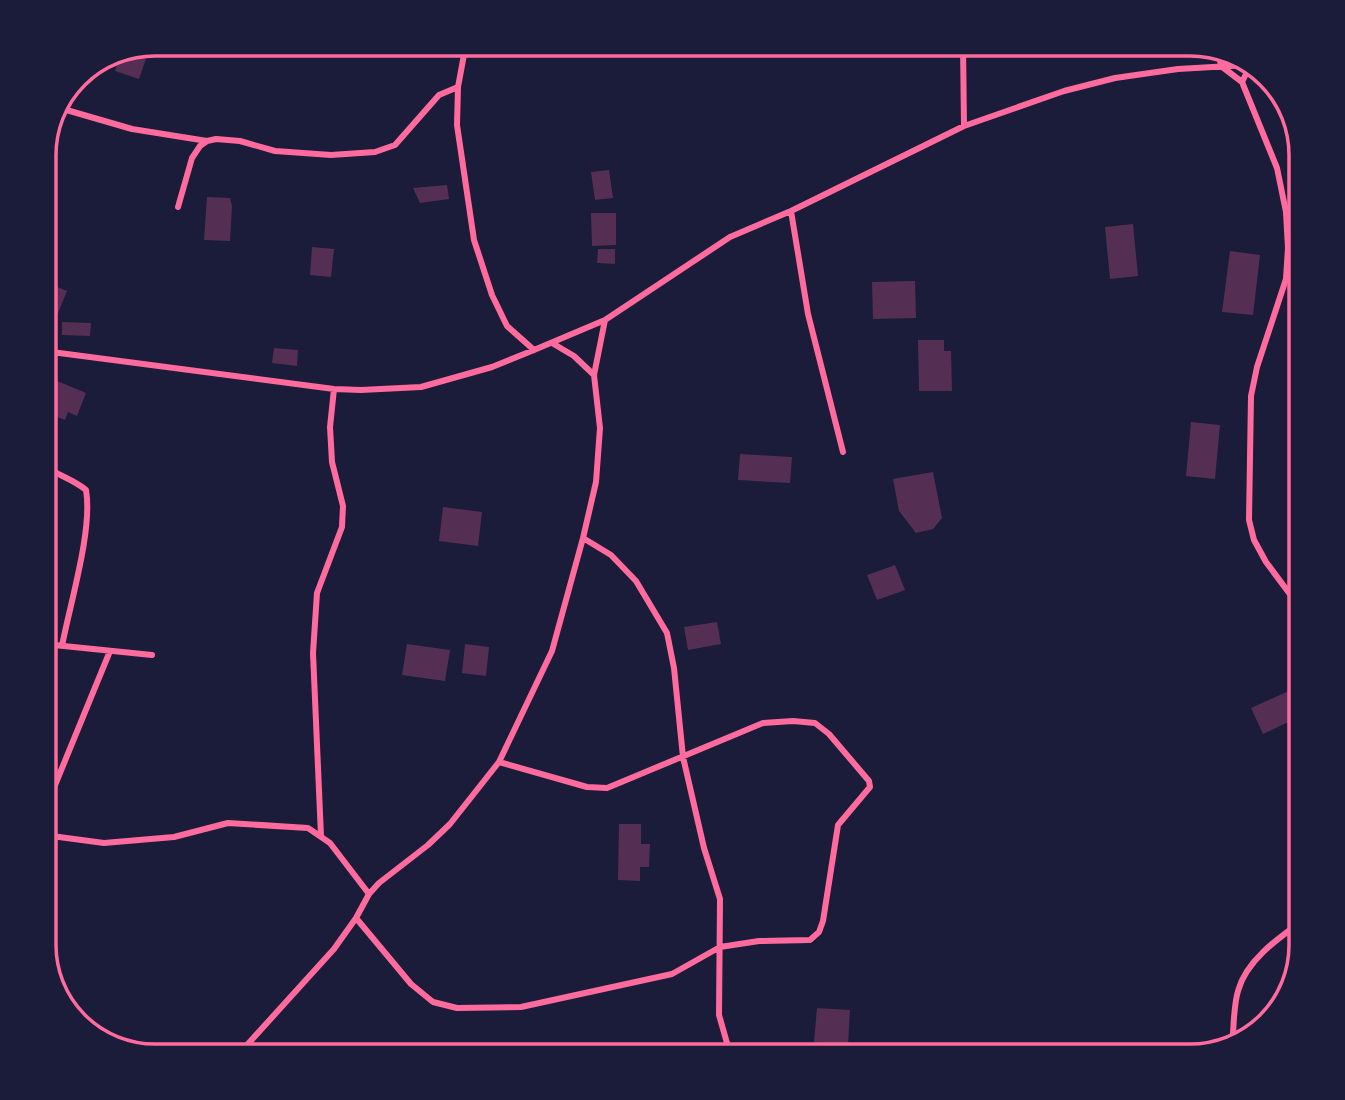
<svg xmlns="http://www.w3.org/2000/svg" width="1345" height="1100" font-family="Commissioner,sans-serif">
<rect width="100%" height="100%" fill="#1b1b3a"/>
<path fill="#542f53" d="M323,44H347V54H323Z
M143,48L149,50L139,79L115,71L120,57Z
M51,132L59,134L52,173L44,172V147Z
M609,170L613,198L595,200L591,172Z
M447,185L449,199L420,203L413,188Z
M207,197L230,198L232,206L230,241L204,240Z
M591,213H616V245L592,246Z
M1133,224L1138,276L1110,279L1105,227Z
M312,247L334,249L331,277L310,275Z
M598,249H615V264L597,263Z
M1230,251L1260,255L1253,315L1222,312Z
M915,281L916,318L873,319L872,282Z
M45,282L67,291L54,323L44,320Z
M62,322L91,323L90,336L62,335Z
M918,340H944V351H951L952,391H919Z
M274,348L298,350L297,366L272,363Z
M55,380L86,393L77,416L68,412L65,420L52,415L55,407L45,403Z
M1191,422L1220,425L1215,479L1186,476Z
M740,454L792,457L790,483L738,480Z
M933,472L942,518L933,529L916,533L899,511L893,479Z
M443,507L482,512L478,546L439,541Z
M895,565L905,590L877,600L867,575Z
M717,622L721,644L688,650L684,627Z
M407,644L450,650L445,681L402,675Z
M465,644L489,647L486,676L462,673Z
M1291,690L1301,716L1263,734L1251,708Z
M619,824H641V844H650L649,867H640V881L618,880Z
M817,1008L850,1010L848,1045L814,1042Z"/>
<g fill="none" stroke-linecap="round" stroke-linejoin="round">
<path stroke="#ff6b9d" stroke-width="6" d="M466,44L458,87L457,125L474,240L492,295L507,326L534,350
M963,44L964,126
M1219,54L1221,66L1242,82L1277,168L1286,212L1288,248L1286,279L1257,367L1251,396L1249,520L1254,540L1266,562L1301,609
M1242,82L1250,66
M63,109L132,129L207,141
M178,207L192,158L200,146L207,141L216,139L240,141L275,151L331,155L375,152L395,145L439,95L458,87
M791,211L808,314L843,452
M552,343L574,356L594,375
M44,351L334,389L361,390L421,387L492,367L534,350L605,320L730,237L791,211L964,126L1064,91L1115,78L1178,69L1247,65
M44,374L51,352
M44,465C56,475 73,479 86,490C93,529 70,604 62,646
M583,538L611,555L636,581L667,633L674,668L683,757L704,848L720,899L719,1015L729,1050L735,1056
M1290,594L1301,588
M44,644L152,655
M44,812L110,651
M44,835L104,843L174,837L228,823L308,828L330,843L369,894
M321,836L313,653L317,593L342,527L343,506L332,462L330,427L334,389
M356,918L411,984L433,1002L457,1008L521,1007L672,974L720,947L759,941L810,940L819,932L823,921L838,825L870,787L869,781L829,734L815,723L793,721L763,723L607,788L587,787L499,762
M1232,1047C1234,1029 1233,1008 1238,991C1246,961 1277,939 1301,922
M237,1056L334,949L356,918L369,894L379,883L428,845L450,824L499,762L552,651L583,538L596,482L600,428L594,375L605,320"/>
</g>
<path d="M0 0H1345V1100H0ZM155 56H1190A99 99 0 0 1 1289 155V945A99 99 0 0 1 1190 1044H155A99 99 0 0 1 56 945V155A99 99 0 0 1 155 56Z" fill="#1b1b3a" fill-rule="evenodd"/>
<path fill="none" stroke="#ff6b9d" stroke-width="3.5" d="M155 56H1190A99 99 0 0 1 1289 155V945A99 99 0 0 1 1190 1044H155A99 99 0 0 1 56 945V155A99 99 0 0 1 155 56Z"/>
</svg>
